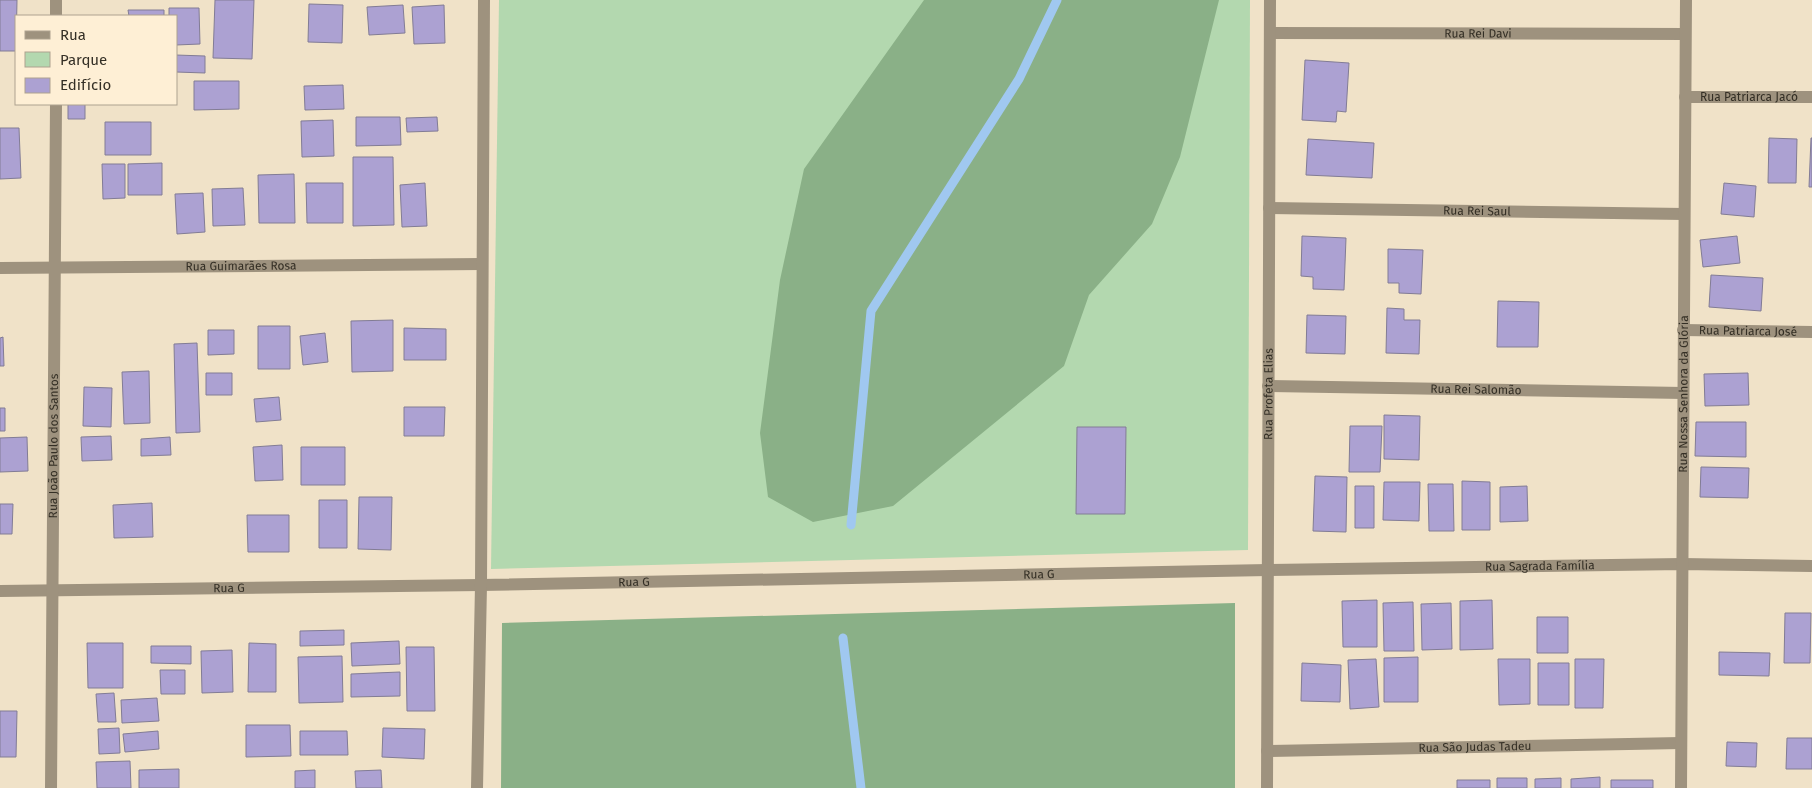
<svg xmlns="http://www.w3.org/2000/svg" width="1812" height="788" font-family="'Fira Sans',sans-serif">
<rect width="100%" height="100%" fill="#f0e2c8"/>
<path fill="#b3d8af" d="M499,0H1250L1248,550L491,569Z"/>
<path fill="#8ab087" d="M924,0H1219L1180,157L1152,224L1089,295L1064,366L893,506L813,522L768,497L760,433L780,280L804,169Z
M1235,603V788H501L502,623Z"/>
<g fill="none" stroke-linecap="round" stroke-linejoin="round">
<path stroke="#a0c8f0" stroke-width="9" d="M851,525L871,311L1019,79L1057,0
M843,638L861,788"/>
</g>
<path fill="#aca1d2" stroke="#827c95" d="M0,0H17L16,51H0Z
M215,0H254L252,59L213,58Z
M309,4L343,5L342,43L308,42Z
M403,5L405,33L369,35L367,7Z
M444,5L445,43L414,44L412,7Z
M169,8H199L200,44L176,45V16H169Z
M128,10H164V16H129Z
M176,55L205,56V73L176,72Z
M1305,60L1349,63L1346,112L1337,111L1336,122L1302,120Z
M194,81H239V109L194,110Z
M343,85L344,109L305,110L304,86Z
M68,104H85V119H68Z
M356,117H400L401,145L356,146Z
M437,117L438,131L407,132L406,118Z
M333,120L334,156L302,157L301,121Z
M105,122H151V155H105Z
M0,128H19L21,178L0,179Z
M1769,138L1797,139L1796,183H1768Z
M1811,138H1812V187H1809Z
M1308,139L1374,143L1372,178L1306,175Z
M353,157H393L394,225L353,226Z
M162,163V195H128V164Z
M102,164H125V198L103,199Z
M294,174L295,223H259L258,175Z
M306,183H343V223H307Z
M425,183L427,226L402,227L400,185Z
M1724,183L1756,186L1754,217L1721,214Z
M243,188L245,225L213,226L212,189Z
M203,193L205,232L177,234L175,194Z
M1302,236L1346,238L1344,290L1313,289V277L1301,276Z
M1737,236L1740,263L1703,267L1700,240Z
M1388,249L1423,250L1421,294L1399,293V283H1388Z
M1711,275L1763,278L1761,311L1709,307Z
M1498,301L1539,302L1538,347H1497Z
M1387,308L1404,309V320H1420L1419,354L1386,353Z
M1307,315L1346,316L1345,354L1306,353Z
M393,320V371L352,372L351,321Z
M258,326H290V369H258Z
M404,328L446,329V360H404Z
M208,330H234V354L208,355Z
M325,333L328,362L303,365L300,336Z
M3,337L4,366H0V338Z
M197,343L200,432L176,433L174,344Z
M149,371L150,423L124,424L122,372Z
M206,373H232V395H206Z
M1748,373L1749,405L1705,406L1704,374Z
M84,387L112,388L111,427L83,426Z
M279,397L281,420L256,422L254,399Z
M404,407H445L444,436H404Z
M0,408H5V431H0Z
M1384,415L1420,416L1419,460L1384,459Z
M1696,422H1746V457L1695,456Z
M1350,426H1382L1380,472H1349Z
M1077,427H1126L1125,514H1076Z
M111,436L112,460L82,461L81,437Z
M27,437L28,471L0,472V438Z
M170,437L171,455L141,456V439Z
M282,445L283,480L255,481L253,447Z
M301,447H345V485H301Z
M1701,467L1749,468L1748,498L1700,497Z
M1315,476L1347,477L1346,532L1313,531Z
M1462,481L1490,482V530H1462Z
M1384,482H1420L1419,521L1383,520Z
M1428,484H1453L1454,531H1429Z
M1355,486H1374V528H1355Z
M1527,486L1528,521L1500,522V487Z
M359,497H392L391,550L358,549Z
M319,500H347V548H319Z
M152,503L153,537L114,538L113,505Z
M0,504H13L12,534H0Z
M247,515H289V552H248Z
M1377,600V647H1343L1342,601Z
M1492,600L1493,649L1460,650V601Z
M1413,602L1414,651H1384L1383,603Z
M1451,603L1452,649L1422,650L1421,604Z
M1785,613H1811L1810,663H1784Z
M1537,617H1568V653H1537Z
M344,630V645L300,646V631Z
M399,641L400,664L352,666L351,643Z
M87,643H123V688H88Z
M249,643L276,644V692H248Z
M151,646H191V664L151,663Z
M406,647H434L435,711H407Z
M232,650L233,692L202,693L201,651Z
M1719,652L1770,653L1769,676L1719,675Z
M342,656L343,702L299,703L298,657Z
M1418,657V702H1384V658Z
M1376,659L1379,707L1350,709L1348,660Z
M1498,659H1530V704L1499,705Z
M1575,659H1604L1603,708H1575Z
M1302,663L1341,665L1340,702L1301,701Z
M1538,663H1569V705H1538Z
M160,670H185V694H161Z
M400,672V696L351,697V674Z
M114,693L116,722H98L96,694Z
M157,698L159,721L122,723L121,700Z
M0,711H17L16,757H0Z
M246,725H290L291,756L246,757Z
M119,728L120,753L99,754L98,729Z
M383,728L425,729L424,759L382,757Z
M158,731L159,749L125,752L123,734Z
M300,731H347L348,755H300Z
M1787,738H1812V769H1786Z
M1727,742L1757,743L1756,767L1726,766Z
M130,761L131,788H97L96,762Z
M179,769V788H139V770Z
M315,770V788H295V771Z
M381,770L382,788H356L355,771Z
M1600,777V788H1571V779Z
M1497,778H1527V788H1497Z
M1561,778V788H1535V779Z
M1457,780H1490V788H1457Z
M1611,780H1653V788H1611Z"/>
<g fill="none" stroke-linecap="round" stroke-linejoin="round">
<g stroke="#9e927e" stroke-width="12">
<path d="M56,16V0"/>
<path id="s1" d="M1270,33L1685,34"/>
<path id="s2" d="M1685,97H1812"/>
<path id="s3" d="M1269,208L1684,214"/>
<path id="s4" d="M0,268L482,264"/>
<path id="s5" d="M1683,330L1812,332"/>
<path id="s6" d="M1268,386L1683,393"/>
<path id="s7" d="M0,591L481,585L1268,570L1682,564L1812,566"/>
<path id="s8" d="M1267,751L1681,743"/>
<path id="s9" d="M51,788L56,104"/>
<path d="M477,788L481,585L484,0"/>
<path id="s10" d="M1267,788L1270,0"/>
<path id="s11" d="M1681,788L1686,0"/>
</g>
</g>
<g text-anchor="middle" stroke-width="4" stroke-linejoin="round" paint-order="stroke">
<g font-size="12" fill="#342f25" stroke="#feefd5">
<text dy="4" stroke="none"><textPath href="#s1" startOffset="208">Rua Rei Davi</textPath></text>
<text dy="4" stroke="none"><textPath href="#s2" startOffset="64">Rua Patriarca Jacó</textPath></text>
<text dy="4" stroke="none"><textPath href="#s3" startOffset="208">Rua Rei Saul</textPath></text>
<text dy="4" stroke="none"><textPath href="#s4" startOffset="241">Rua Guimarães Rosa</textPath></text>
<text dy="4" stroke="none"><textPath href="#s5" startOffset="65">Rua Patriarca José</textPath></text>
<text dy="4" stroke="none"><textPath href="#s6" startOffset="208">Rua Rei Salomão</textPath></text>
<text dy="4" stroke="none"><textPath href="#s10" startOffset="394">Rua Profeta Elias</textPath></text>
<text dy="4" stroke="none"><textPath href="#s11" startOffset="394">Rua Nossa Senhora da Glória</textPath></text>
<text dy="4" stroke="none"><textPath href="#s9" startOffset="342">Rua João Paulo dos Santos</textPath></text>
<text dy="4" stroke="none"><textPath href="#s7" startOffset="1540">Rua Sagrada Família</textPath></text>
<text dy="4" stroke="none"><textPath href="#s7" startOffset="1039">Rua G</textPath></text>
<text dy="4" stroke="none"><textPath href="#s7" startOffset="634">Rua G</textPath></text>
<text dy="4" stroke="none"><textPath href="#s7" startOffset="229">Rua G</textPath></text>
<text dy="4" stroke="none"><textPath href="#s8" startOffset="208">Rua São Judas Tadeu</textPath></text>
</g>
</g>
<rect x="15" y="15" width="162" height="90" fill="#feefd5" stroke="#ada28f"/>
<rect x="25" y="31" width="25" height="8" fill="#9e927e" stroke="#ada28f"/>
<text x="60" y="40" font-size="15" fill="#342f25">Rua</text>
<rect x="25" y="52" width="25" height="15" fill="#b3d8af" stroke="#ada28f"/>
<text x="60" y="65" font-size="15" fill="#342f25">Parque</text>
<rect x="25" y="78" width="25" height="15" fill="#aca1d2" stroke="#ada28f"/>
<text x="60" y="90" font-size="15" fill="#342f25">Edifício</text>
</svg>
